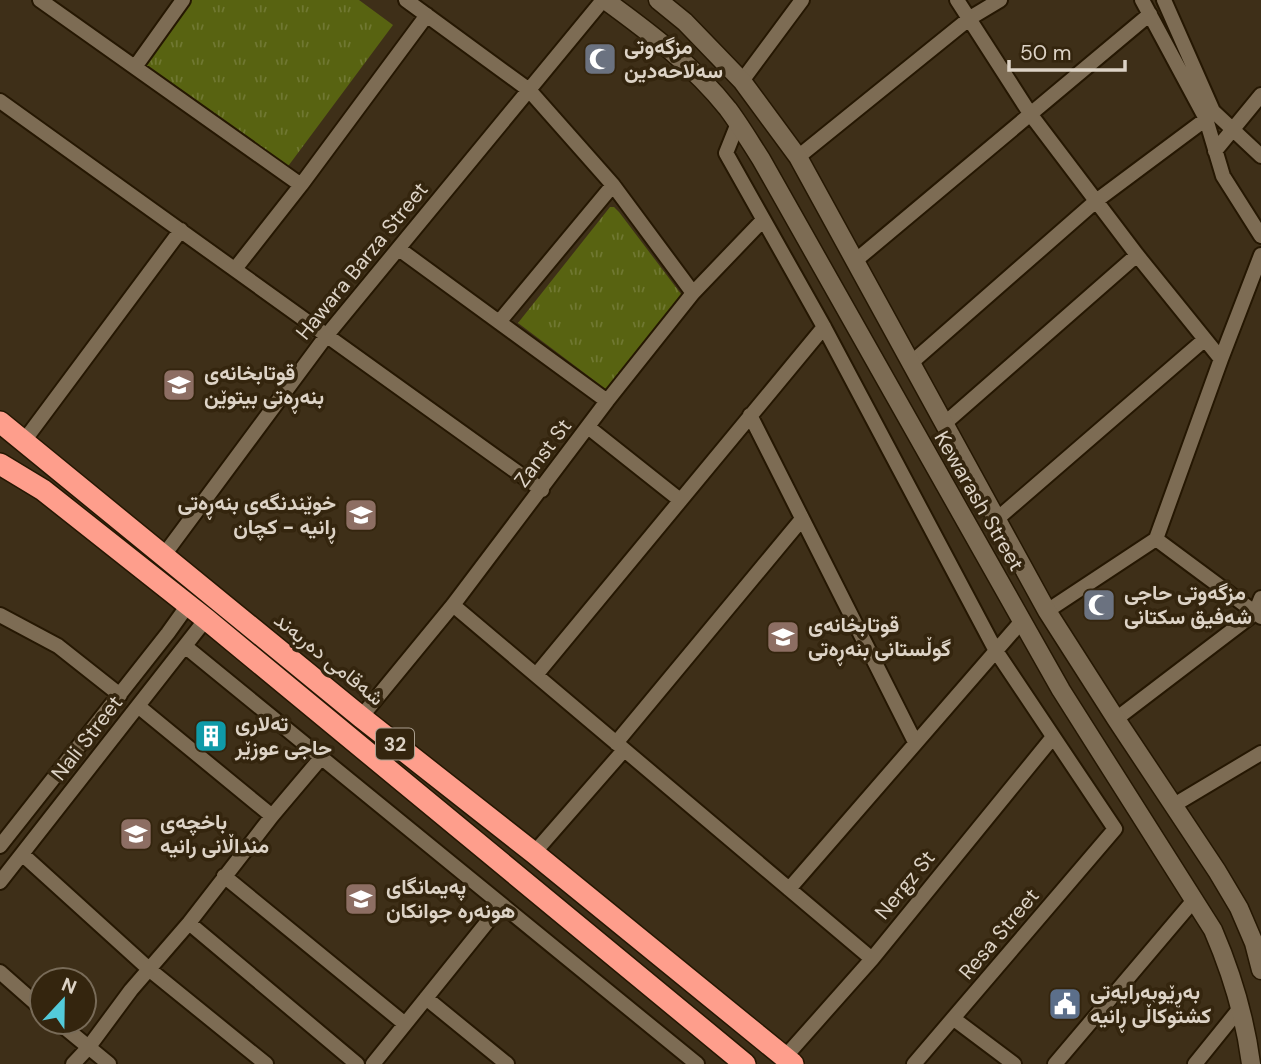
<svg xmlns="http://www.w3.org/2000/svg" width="1261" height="1064" font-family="'DM Sans',Vazirmatn,sans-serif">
<defs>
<pattern id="grass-tufts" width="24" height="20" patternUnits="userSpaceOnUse" patternTransform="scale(1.75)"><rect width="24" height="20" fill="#586311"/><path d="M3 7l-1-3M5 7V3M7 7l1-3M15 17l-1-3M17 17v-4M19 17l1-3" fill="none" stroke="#707832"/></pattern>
</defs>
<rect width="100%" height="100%" fill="#3e2f18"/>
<path fill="url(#grass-tufts)" d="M188,0H359L393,25L286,169L142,63Z
M610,207H614L619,212L681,294V298L607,390L518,323Z"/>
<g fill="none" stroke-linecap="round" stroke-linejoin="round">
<defs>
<path id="street" d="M40,0L301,185
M406,0L529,90L613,185L693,293
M957,0L1031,115L1137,255L1221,359
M1142,0L1206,119L1223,176L1261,236
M1164,0L1213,111L1261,156
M135,67L183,0
M742,81L802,0
M0,101L542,490
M738,123L726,153L824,327L996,651L1115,829L914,1064
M1215,151L1261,95
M798,157L970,18L1000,0
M399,249L607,401
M855,261L1150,14
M235,269L301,185L427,15
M499,322L613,185
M911,363L1096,201L1206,119L1213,111
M750,415L915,742
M944,424L1137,255
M588,427L680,500
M24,441L181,230
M997,519L1204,340
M1156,539L1261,617
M164,555L327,335L603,0
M453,605L872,959
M1047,611L1156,539L1221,359L1261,255
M0,615L58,646L120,695
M186,647L697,1064
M536,675L824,327
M138,706L272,816
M361,717L453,605L607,401L693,293L763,220
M1116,719L1255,613L1261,598
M616,743L802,519
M1174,805L1261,753
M0,846L168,633L188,605
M534,853L624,750
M22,854L150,970L266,1064
M224,876L405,1024
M0,882L206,619
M789,889L1021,622
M189,923L357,1064
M0,972L42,1009
M426,998L507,1064
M954,1019L1014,1064
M58,1022L109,1064
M785,1057L872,959L1053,737
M73,1064L88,1048L131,990L189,923L272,816L321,758
M373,1064L501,905
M1055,1064L1194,900
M1195,1064L1241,1007"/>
<path id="secondary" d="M605,0C649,32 694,66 728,109C740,125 750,142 761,159L1061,690L1213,930C1232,974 1245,1017 1251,1064
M658,0L685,22L742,81L798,157L1047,611L1116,719L1217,871L1239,908L1254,943L1261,970"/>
<path id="highway" d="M0,422L361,717L534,853L793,1064
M0,464L43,490L206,619L745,1064"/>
</defs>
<use href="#street" stroke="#251702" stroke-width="18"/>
<use href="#secondary" stroke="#251702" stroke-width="21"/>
<use href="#highway" stroke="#251702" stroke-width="24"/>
<use href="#street" stroke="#7d6c54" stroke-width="14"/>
<use href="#secondary" stroke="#7d6c54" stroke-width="18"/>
<use href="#highway" stroke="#fe9e8c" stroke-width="21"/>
</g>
<defs>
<symbol id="mosque-square" viewBox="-11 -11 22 22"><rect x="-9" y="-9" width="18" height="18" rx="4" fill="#6b7280" stroke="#34250e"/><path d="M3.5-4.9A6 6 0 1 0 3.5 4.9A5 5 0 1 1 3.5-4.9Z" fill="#fff"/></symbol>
<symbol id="school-square" viewBox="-11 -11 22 22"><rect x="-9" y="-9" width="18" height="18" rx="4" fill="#8d6e63" stroke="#34250e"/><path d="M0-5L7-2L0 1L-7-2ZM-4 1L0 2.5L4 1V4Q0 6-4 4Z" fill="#fff"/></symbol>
<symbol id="building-square" viewBox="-11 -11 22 22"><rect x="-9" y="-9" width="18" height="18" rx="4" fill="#0f9aa8" stroke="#34250e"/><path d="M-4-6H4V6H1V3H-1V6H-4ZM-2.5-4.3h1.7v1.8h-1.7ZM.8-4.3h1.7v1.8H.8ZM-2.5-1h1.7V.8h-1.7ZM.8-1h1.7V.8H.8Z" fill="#fff"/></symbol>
<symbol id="civic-square" viewBox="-11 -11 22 22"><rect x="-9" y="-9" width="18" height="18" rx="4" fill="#5c6f8a" stroke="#34250e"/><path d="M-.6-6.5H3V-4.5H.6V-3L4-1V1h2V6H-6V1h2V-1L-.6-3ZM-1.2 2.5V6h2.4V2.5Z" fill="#fff"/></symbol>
</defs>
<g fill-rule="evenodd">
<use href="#mosque-square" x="581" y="40" width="38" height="38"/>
<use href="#school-square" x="160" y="366" width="38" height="38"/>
<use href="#school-square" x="342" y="496" width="38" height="38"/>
<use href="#mosque-square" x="1080" y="586" width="38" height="38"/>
<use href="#school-square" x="764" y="618" width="38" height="38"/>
<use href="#building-square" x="192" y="717" width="38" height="38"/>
<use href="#school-square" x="117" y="815" width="38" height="38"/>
<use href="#school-square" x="342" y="880" width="38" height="38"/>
<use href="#civic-square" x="1046" y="985" width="38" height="38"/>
</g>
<g text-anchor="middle" stroke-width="7" stroke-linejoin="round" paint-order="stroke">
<rect fill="#34250e" stroke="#aa9f8f" stroke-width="2" x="376" y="728.5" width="38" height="31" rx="5"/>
<g font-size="19" font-weight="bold" fill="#ddd3c6">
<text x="395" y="751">32</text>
</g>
<g font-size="21" font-weight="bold" fill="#ddd3c6" stroke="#34250e" text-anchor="start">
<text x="624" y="54">مزگەوتی<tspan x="624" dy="24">سەلاحەدین</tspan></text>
<text x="204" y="380">قوتابخانەی<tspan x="204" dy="24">بنەڕەتی بیتوێن</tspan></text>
<text x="336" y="510" text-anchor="end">خوێندنگەی بنەڕەتی<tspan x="336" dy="24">ڕانیە - کچان</tspan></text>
<text x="1124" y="600">مزگەوتی حاجی<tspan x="1124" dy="24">شەفیق سکتانی</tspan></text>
<text x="808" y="632">قوتابخانه‌ی<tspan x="808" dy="24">گوڵستانی بنه‌ڕه‌تی</tspan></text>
<text x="235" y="731">تەلاری<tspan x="235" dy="24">حاجی عوزێر</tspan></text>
<text x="160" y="829">باخچەی<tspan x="160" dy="24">منداڵانی رانیە</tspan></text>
<text x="386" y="894">پەیمانگای<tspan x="386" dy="24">هونەرە جوانکان</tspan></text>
<text x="1090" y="999">بەڕێوبەرایەتی<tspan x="1090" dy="24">کشتوکاڵی ڕانیە</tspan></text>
</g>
<g font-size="21" fill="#ddd3c6" stroke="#34250e">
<text transform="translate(362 261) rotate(-51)" y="7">Hawara Barza Street</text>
<text transform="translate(543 453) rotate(-53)" y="7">Zanst St</text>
<text transform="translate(979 501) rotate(60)" y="7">Kewarash Street</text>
<text transform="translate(329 659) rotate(39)" y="7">شەقامی دەربەند</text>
<text transform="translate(87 738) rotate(-52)" y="7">Nali Street</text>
<text transform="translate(905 885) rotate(-51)" y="7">Nergz St</text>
<text transform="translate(999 934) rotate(-50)" y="7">Resa Street</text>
</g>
</g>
<g transform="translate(63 1001) rotate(22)"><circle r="33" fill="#34250e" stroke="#786b58" stroke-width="2"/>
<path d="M0-5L12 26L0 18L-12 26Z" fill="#53cbda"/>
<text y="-10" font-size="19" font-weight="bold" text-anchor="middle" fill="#ddd3c6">N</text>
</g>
<path d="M1009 60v10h116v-10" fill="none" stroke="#ddd3c6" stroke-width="3.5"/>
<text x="1020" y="60" font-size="21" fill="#ddd3c6" stroke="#34250e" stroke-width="5" paint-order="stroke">50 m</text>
</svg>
